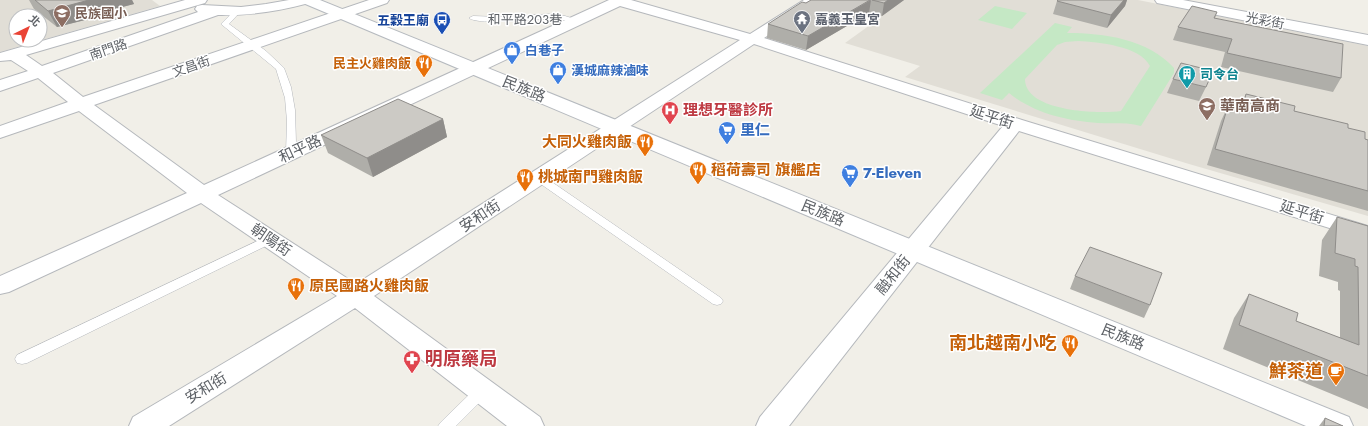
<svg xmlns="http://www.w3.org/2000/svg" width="1368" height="426" font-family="Jost,'Noto Sans TC',sans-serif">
<rect width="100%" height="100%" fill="#f1efe8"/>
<path fill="#e1ded6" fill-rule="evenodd" d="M0,0H152L160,6L0,52ZM16,16H40V40H16Z
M829,0H1138L1368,46V216L1189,164L905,77L920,66L845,43L877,20L821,5Z"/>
<path fill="#c5e8c5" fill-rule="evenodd" d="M995,6L1027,13L1012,29L978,20Z
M1055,23L1072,27L1067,33C1104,33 1148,39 1174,68V73L1141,126C1127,122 1113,124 1098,123C1067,121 1033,113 1009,93L1002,100L980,93ZM1078,41C1098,42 1140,46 1150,66L1121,111C1099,114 1025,112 1025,79L1057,45L1065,42Z"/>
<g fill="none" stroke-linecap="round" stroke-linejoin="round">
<defs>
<path id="service" d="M237,9L241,11L229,24L266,51L284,68L291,87L295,110L296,143L294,155L291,156L286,153L287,121L285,98L276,69L221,24L235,10Z
M552,14L565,16L581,21L577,23C569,21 561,19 553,19C536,18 480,26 469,18L473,16L499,17Z
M539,175L543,176L721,298L723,301L721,304L717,305L713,304L535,180L534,178L535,176Z
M270,235L274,236L276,239L274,242L27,363L22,364L17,363L15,359L17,355Z
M483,384L488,386L490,390L488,394L456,426H438L441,422L478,386Z"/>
<path id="minor" d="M185,0H207L205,3L26,55L42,66L198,12L195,9L197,6L202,5L241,7L266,4L289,0H311L309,3C279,11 249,16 218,15L53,73L83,97L369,0H389L387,3L94,105L204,185L609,0H631L750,34L804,0H820L818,3L764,38L1022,120L1368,226V240L1019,131L789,426H756L760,417L1003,126L754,44L374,296L540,417L544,426H507L355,308L169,426H129L133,417L337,296L201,203L9,292L0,294V276L187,193L79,111L0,138V126L68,102L38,78L0,91V80L28,71L11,60L0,61V53ZM620,6L740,40L356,284L218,195Z
M1155,0H1183L1368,35V45L1162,4L1157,3Z"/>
<path id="secondary" d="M301,0H320L1349,417L1353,426H1306L303,3Z"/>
</defs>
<use href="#service" stroke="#b5b8bc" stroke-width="1"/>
<use href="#minor" stroke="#b5b8bc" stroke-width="2"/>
<use href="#secondary" stroke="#b6babf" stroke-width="2"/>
<use href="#service" fill="#fff" fill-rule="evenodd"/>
<use href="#minor" fill="#fff" fill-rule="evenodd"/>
<use href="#secondary" fill="#fff" fill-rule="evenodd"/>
</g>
<path fill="#afaea9" d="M29,0H132L134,4L95,14L97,17L57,27L34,9Z
M811,0H904L882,16L869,13L806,50L767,38L768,24Z
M1058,0H1127L1125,6L1107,28L1053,14L1057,1Z
M1217,12L1215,18L1341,78L1333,92L1221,67L1225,52L1173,40L1178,27Z
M1173,79L1206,87L1199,101L1167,93Z
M1246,94L1294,111L1348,128L1365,139L1368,140V211L1207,165L1221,121L1228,106L1238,109Z
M443,119L447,137L373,177L328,153L321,135Z
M1337,217L1368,226V409L1223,349L1234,318L1249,294L1296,321L1340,338V291L1338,290V282L1319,276L1322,240Z
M1075,276L1150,305L1144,318L1070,289Z
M1325,418L1343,426H1319Z"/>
<path fill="#8f8d8a" d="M86,0H132L134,4L95,14L97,17L57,27L48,11Z
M871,0L869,13L806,50L808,36Z
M888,0H904L882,16L884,3Z
M1124,0H1127L1125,6L1107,28L1111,15Z
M443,119L447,137L373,177L367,158Z"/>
<path fill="#cccac5" stroke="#8f8d8a" d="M35,0H89L48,11Z
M811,0H870L808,36L768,24L802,2L806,3Z
M872,0H888L884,3Z
M1058,0H1124L1111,15L1057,1Z
M1192,6L1217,12L1214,18L1343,44L1341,78L1227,53L1232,39L1178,27Z
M1181,63L1213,71L1206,87L1173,79Z
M1246,94L1295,106L1294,111L1348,124V128L1365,132V139L1368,140V191L1215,149L1228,106L1242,110Z
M398,99L443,119L367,158L321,135Z
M1337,217L1368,226V376L1239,325L1249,294L1298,313L1296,321L1359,345L1358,267L1355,266V259L1335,253Z
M1090,247L1162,273L1150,305L1075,276Z
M1325,418L1343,426H1324Z"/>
<defs>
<symbol id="school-pin" viewBox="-11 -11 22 30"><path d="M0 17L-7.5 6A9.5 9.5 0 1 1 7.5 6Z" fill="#8d6e63" stroke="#fff"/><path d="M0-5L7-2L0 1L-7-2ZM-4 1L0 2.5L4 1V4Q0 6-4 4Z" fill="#fff"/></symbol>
<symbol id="temple-pin" viewBox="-11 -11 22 30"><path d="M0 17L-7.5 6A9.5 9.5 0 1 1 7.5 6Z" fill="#6b7280" stroke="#fff"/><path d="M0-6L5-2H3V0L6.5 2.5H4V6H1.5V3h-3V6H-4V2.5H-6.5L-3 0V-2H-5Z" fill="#fff"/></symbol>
<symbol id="bus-pin" viewBox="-11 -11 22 30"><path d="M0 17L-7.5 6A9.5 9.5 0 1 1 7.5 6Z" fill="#1a4fb4" stroke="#fff"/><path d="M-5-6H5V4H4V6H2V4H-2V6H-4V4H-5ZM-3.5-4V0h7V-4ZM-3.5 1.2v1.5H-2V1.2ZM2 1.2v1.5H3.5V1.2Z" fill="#fff"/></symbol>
<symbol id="shop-pin" viewBox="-11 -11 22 30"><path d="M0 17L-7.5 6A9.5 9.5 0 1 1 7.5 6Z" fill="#3f7fe0" stroke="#fff"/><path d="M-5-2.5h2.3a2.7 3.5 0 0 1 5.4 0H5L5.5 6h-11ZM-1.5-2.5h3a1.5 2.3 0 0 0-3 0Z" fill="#fff"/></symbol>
<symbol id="restaurant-pin" viewBox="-11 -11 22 30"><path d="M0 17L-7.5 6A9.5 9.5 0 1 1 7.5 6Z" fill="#e8710a" stroke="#fff"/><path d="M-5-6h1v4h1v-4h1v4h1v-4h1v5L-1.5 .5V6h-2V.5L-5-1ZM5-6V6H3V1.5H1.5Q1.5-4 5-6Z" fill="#fff"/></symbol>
<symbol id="building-pin" viewBox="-11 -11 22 30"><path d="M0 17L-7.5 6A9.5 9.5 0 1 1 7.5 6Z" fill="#0f9aa8" stroke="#fff"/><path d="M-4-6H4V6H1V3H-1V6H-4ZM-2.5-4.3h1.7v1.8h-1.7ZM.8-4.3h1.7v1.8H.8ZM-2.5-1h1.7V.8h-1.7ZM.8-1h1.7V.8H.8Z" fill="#fff"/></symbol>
<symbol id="hospital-pin" viewBox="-11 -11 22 30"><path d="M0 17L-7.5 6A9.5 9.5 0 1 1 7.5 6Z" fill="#e0444e" stroke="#fff"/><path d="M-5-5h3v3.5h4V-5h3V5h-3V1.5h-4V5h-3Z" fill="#fff"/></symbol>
<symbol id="supermarket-pin" viewBox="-11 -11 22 30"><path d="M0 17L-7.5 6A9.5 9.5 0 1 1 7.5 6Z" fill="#3f7fe0" stroke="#fff"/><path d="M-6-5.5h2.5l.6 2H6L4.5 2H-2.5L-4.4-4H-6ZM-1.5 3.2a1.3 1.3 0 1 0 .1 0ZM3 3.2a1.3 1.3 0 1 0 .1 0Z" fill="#fff"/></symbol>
<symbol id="pharmacy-pin" viewBox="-11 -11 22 30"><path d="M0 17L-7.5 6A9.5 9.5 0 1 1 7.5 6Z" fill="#e0444e" stroke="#fff"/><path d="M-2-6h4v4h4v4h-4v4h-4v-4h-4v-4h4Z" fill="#fff"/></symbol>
<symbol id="cafe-pin" viewBox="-11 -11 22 30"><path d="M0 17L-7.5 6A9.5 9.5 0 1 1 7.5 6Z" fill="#e8710a" stroke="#fff"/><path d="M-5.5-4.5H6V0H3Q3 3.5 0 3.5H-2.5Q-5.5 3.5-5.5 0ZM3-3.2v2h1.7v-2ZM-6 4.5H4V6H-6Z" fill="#fff"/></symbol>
</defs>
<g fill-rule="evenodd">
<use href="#school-pin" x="52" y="3" width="20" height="27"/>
<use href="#temple-pin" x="792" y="9" width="20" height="27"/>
<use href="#bus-pin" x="432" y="10" width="20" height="27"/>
<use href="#shop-pin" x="502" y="40" width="20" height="27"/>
<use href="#restaurant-pin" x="414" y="53" width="20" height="27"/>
<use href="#shop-pin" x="548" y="60" width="20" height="27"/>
<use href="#building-pin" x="1177" y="64" width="20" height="27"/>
<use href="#school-pin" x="1197" y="96" width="20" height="27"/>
<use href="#hospital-pin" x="660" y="100" width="20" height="27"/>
<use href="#supermarket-pin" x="717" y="120" width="20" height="27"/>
<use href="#restaurant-pin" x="635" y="132" width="20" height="27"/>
<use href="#restaurant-pin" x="688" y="160" width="20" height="27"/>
<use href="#supermarket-pin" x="840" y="163" width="20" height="27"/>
<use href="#restaurant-pin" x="515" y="167" width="20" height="27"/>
<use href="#restaurant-pin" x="286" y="276" width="20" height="27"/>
<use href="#restaurant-pin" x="1060" y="333" width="20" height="27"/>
<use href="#pharmacy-pin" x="402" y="349" width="20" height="27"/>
<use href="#cafe-pin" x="1326" y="361" width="20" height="27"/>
</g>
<g text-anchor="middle" stroke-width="3" stroke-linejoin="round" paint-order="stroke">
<g font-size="13" font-weight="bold" fill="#785e54" stroke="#fff" text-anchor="start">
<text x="75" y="18">民族國小</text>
</g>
<g font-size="13" fill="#5f6368" stroke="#fff">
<text x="525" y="24">和平路203巷</text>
<text transform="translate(1265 20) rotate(11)" y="5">光彩街</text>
<text transform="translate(108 49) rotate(-19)" y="5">南門路</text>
<text transform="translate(191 66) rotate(-19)" y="5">文昌街</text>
</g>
<g font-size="13" font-weight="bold" fill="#5b616d" stroke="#fff" text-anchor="start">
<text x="815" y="24">嘉義玉皇宮</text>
</g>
<g font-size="13" font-weight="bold" fill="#164399" stroke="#fff" text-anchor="end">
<text x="429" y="25">五穀王廟</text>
</g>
<g font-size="13" font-weight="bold" fill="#366cbe" stroke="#fff" text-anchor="start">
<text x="525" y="55">白巷子</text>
<text x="571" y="75">漢城麻辣滷味</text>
</g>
<g font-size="13" font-weight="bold" fill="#c56008" stroke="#fff" text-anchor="end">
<text x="411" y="68">民主火雞肉飯</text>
</g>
<g font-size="13" font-weight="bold" fill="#0d838f" stroke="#fff" text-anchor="start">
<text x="1200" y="79">司令台</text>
</g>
<g font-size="15" fill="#5f6368" stroke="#fff">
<text transform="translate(524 89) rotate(22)" y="5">民族路</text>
<text transform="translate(992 117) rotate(18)" y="5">延平街</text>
<text transform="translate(300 149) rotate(-25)" y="5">和平路</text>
<text transform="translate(1302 212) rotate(17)" y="5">延平街</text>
<text transform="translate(823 213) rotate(22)" y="5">民族路</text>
<text transform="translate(480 216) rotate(-33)" y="5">安和街</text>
<text transform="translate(271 240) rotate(34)" y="5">朝陽街</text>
<text transform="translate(893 275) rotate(-51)" y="5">融和街</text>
<text transform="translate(1123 337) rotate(22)" y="5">民族路</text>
<text transform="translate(206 388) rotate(-31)" y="5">安和街</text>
</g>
<g font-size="15" font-weight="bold" fill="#785e54" stroke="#fff" text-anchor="start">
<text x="1220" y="111">華南高商</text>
</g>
<g font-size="15" font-weight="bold" fill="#be3a42" stroke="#fff" text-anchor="start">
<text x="683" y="115">理想牙醫診所</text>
</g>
<g font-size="15" font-weight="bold" fill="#366cbe" stroke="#fff" text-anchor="start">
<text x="740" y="135">里仁</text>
<text x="863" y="178">7-Eleven</text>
</g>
<g font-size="15" font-weight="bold" fill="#c56008" stroke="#fff" text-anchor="start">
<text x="632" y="147" text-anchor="end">大同火雞肉飯</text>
<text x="711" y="175">稻荷壽司 旗艦店</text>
<text x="538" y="182">桃城南門雞肉飯</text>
<text x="309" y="291">原民國路火雞肉飯</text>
</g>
<g font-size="18" font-weight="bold" fill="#c56008" stroke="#fff" text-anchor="end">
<text x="1057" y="349">南北越南小吃</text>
<text x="1323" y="377">鮮茶道</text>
</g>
<g font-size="18" font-weight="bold" fill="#be3a42" stroke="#fff" text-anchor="start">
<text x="425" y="365">明原藥局</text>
</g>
</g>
<g transform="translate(28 28) rotate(43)"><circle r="19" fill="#ffffff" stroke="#bfc1c3"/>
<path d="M0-3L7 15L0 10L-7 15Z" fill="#ea4335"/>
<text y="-6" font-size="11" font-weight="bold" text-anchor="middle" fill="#5f6368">北</text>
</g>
</svg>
